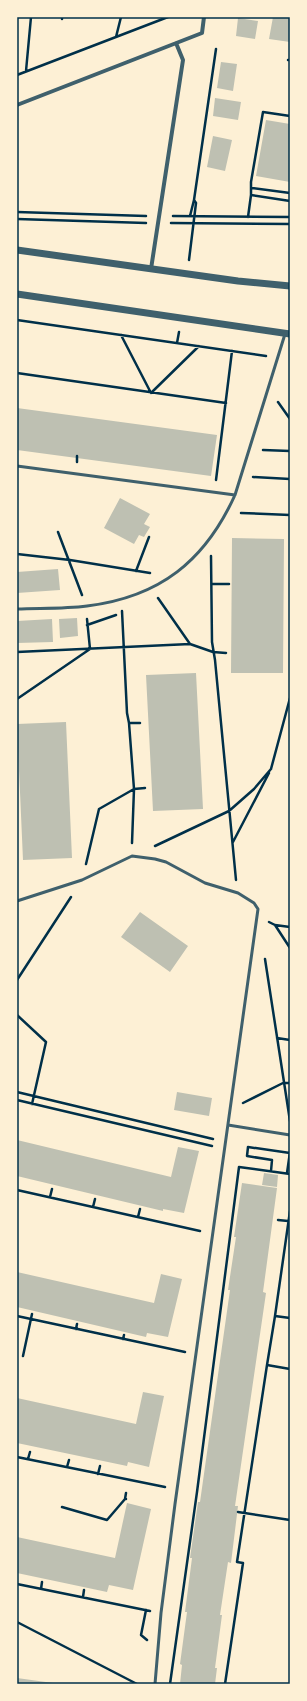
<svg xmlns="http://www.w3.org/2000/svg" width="307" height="1701" font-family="'Fira Sans',sans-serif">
<rect width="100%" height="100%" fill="#fdf0d5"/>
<path fill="#bec0b2" d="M273,17H290V42L269,39Z
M238,18L258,21L255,39L236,36Z
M221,62L237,64L233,91L217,88Z
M215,98L241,102L238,120L213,116Z
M266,120L290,124V182L256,176Z
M213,136L232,140L225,171L207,167Z
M17,408L217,435L211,476L17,450Z
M120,498L150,514L144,524L150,527L144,537L139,535L134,544L104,528Z
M232,538L284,539L283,673H231Z
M58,569L60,590L17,593V572Z
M77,618L78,636L60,638L59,619Z
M52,619L53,642L17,643V621Z
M196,673L203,809L153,811L146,675Z
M66,722L72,858L23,860L17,724Z
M140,912L188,946L170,972L121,937Z
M177,1092L212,1098L209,1116L174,1110Z
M17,1140L171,1177L178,1147L199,1151L184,1213L163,1209V1211L17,1176Z
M264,1173L278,1175L277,1187L262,1185Z
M242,1183L277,1188L263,1292L266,1293L235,1506H238L231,1563L228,1562L220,1615H222L215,1668H217L215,1684H180L182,1665L180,1664L187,1612H185L192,1558H190L198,1502H200L230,1290H228L236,1237H234Z
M17,1272L154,1303L161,1274L182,1279L168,1337L147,1333L146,1337L17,1307Z
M143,1392L164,1396L149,1467L128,1462L127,1466L17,1443V1398L136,1424Z
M127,1503L151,1509L133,1590L109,1585L107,1592L17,1573V1537L115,1558Z
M17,1678L53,1683V1684H17Z"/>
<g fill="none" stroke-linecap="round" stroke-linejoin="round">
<path stroke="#003049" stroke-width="2.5" d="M62,19V17
M116,37L121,17
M288,60H290
M26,71L31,17
M17,75L168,17
M252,188L290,193
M251,195L290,201
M17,212L146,216
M173,216L290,217
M190,216L194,200
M248,217L251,195V182L263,112L290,116
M17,219L146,223
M171,223L290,224
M189,260L196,203L194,200L216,49
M17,320L266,356
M121,335L151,393L199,346
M177,343L179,332
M17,373L226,403
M278,402L290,419
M263,450L290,451
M77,462V456
M253,477L290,479
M216,480L232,351
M241,513L290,515
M58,532L82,595
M17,554L70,560L150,573
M211,556L212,642L215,660L236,880
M136,571L149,537
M212,584H229
M158,598L190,644
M122,611L127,713L129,723L134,789L132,843
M87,625L116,615
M17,652L190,644L213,652L226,653
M17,699L90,649L87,619
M129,723H140
M271,769L290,698
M233,842L269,773
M155,846L229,811L254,789L271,769
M86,864L99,809L134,789L145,788
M269,922L275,925L290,948
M275,925L290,927
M265,959L290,1121
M17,980L71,897
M17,1015L46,1042L32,1104
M277,1038L290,1040
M17,1092L213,1139
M17,1100L212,1146
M243,1103L283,1083H290
M239,1167L290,1174
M271,1171L272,1160L247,1156L248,1147L290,1153
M287,1173L290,1152
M17,1190L200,1231
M50,1197L52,1189
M93,1207L95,1199
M290,1211L275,1316L290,1318
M138,1217L140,1209
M278,1220L288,1221
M17,1316L185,1352
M275,1316L267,1365L290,1369
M76,1329L77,1324
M123,1339L124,1335
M23,1356L32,1314
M17,1457L165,1487
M28,1459L30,1452
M67,1467L69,1460
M98,1474L100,1466
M126,1493L125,1499H126
M62,1507L107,1520L125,1499
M238,1512L290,1520
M17,1584L150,1611
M41,1589L42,1582
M83,1597L84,1590
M146,1610L141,1635L147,1640
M17,1622L137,1684
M170,1684L197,1492L239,1167
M225,1684L243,1563L237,1562L267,1365"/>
<path stroke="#3f606c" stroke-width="3" d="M17,466L235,495
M17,609C40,608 64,609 87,606C160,597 205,561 235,495L285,334
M17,901L82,880L132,856L155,859L166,862L205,883L238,893L254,903L258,909L175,1504L161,1613L155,1684
M228,1125L290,1135"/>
<path stroke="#3f606c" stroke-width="4" d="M17,105L202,33L204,17
M151,269L183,60L176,43"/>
<path stroke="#3f606c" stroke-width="7" d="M17,250L238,281L290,286
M17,294L290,334"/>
</g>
<rect width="307" height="1701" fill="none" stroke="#fdf0d5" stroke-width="36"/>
<rect x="18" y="18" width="271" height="1665" fill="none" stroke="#003049" stroke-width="1.5"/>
</svg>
